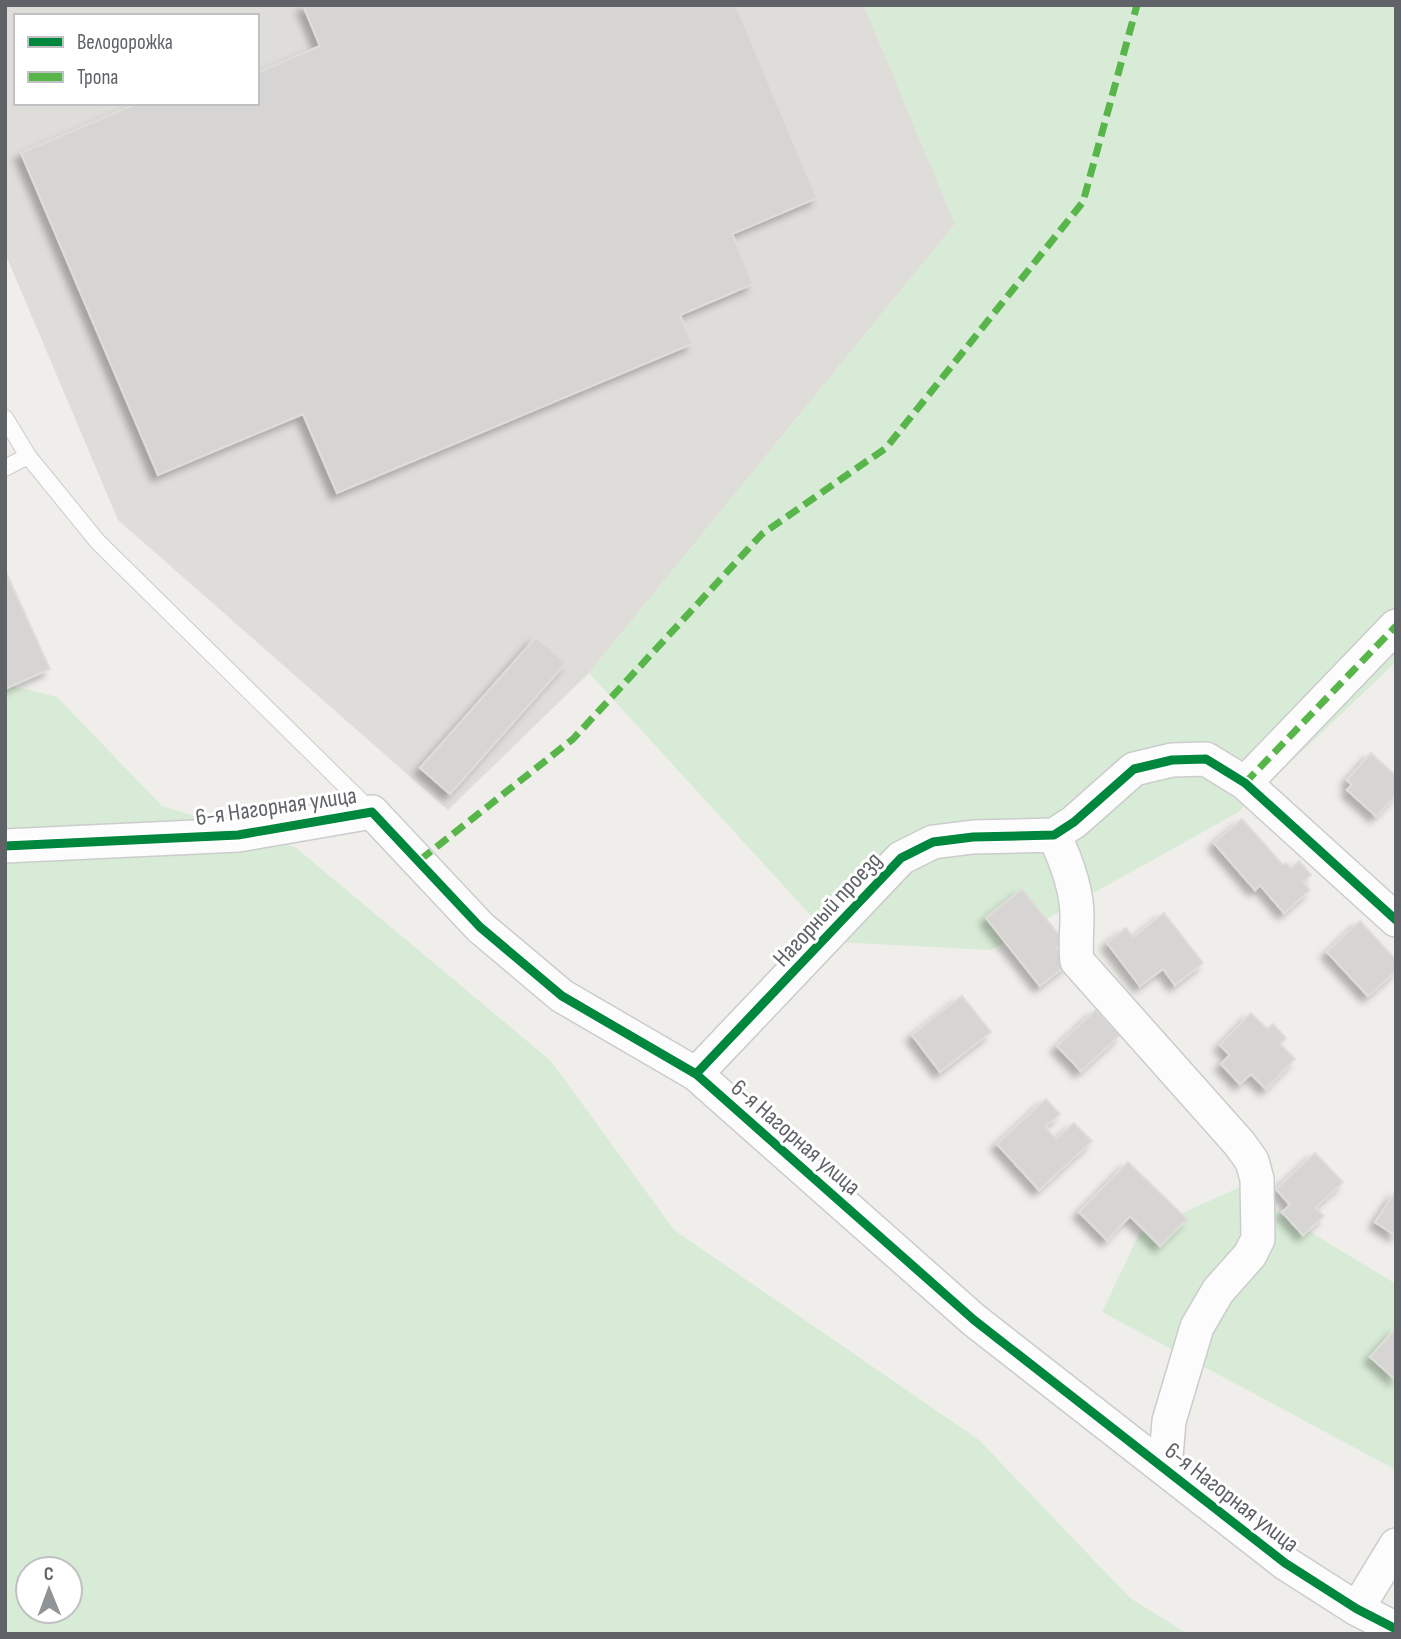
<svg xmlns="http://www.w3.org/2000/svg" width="1401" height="1639" font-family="'Sofia Sans Condensed',sans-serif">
<defs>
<filter id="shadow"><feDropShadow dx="-6" dy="6" stdDeviation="3.5" flood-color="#0004"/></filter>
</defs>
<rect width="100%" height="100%" fill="#efeeea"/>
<path fill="#dfddda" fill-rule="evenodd" d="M5,5H864L955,224L589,673L448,810L118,520L5,253ZM16,16H257V103H16Z"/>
<path fill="#d8ebd6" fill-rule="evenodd" d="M864,5H1396V662L1237,813L991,950L835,942L589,673L955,224Z
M5,684L57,697L162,806L295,847L551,1061L674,1230L979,1440L1130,1598L1188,1634H5ZM28,1569H70V1611H28Z
M1238,1188L1396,1284V1470L1102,1312L1140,1232Z"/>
<path fill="#d6d5d3" stroke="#deddd9" stroke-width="2" filter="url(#shadow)" d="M303,5H736L817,198L732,234L753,284L680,315L692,344L337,493L303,414L158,475L21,153L138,103H257V73L320,46Z
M5,570L50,669L5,689Z
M536,637L566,663L450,794L420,768Z
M1371,753L1396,776V795L1376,816L1347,790L1352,785L1347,780Z
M1242,819L1283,865L1286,863L1291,869L1299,861L1311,875L1303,882L1310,890L1284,913L1260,885L1255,890L1214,843Z
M1022,889L1064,941L1056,948L1069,963L1040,986L986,918Z
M1164,913L1203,963L1175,985L1163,969L1140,986L1107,943L1126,928L1133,937Z
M1360,921L1396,960V971L1368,996L1327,952Z
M962,996L991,1032L940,1072L912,1035Z
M1096,1010L1120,1035L1081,1071L1057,1046Z
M1251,1013L1267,1029L1273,1024L1286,1038L1280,1044L1295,1059L1266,1089L1251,1074L1240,1084L1221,1064L1230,1055L1220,1045Z
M1046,1099L1060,1114L1045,1127L1056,1139L1074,1123L1092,1141L1039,1190L997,1144Z
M1315,1153L1343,1182L1315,1208L1324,1216L1303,1235L1282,1212L1290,1205L1276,1189Z
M1128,1162L1187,1219L1160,1246L1130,1216L1107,1240L1079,1212Z
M1396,1191V1236L1375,1222Z
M1396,1328V1380L1370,1357Z"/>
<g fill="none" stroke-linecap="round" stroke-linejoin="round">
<defs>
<path id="service" d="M5,418L28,456L98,542L372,812
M5,468L28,456"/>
<path id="minor" d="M1245,783L1396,626
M1054,835C1066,860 1077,888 1077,916C1077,932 1075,946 1077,961L1239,1143L1252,1161L1257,1179L1258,1239L1250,1255L1218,1291L1197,1327L1169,1421L1165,1469
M5,846L238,835L372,812L480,927L562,996L696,1074L974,1320L1285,1563L1357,1609L1396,1629
M696,1074L901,858L933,842L973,837L1054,835L1074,822L1134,769L1172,760L1206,759L1245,783L1396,920
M1357,1609L1396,1545"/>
</defs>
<use href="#service" stroke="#cbcccc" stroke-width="18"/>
<use href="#minor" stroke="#cbcccc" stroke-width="36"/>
<use href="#service" stroke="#fdfcfc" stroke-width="16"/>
<use href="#minor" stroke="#fdfcfc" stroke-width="33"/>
<path stroke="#58b549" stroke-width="7" stroke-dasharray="14 7" stroke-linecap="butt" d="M1245,783L1396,626
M420,860L573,739L762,534L886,448L1083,202L1137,5"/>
<defs>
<path id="cycleway" d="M5,846L238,835L372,812L480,927L562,996L696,1074L974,1320L1285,1563L1357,1609L1396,1629
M696,1074L901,858L933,842L973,837L1054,835L1074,822L1134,769L1172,760L1206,759L1245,783L1396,920"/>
</defs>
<use href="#cycleway" stroke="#fff" stroke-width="13"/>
<use href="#cycleway" stroke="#00873e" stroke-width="9"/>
</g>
<g text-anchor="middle" stroke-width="6" stroke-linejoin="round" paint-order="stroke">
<g font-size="24" fill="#5f6368" stroke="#fff">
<text transform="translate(276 806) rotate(-8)" y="8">6-я Нагорная улица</text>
<text transform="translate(827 909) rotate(-47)" y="8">Нагорный проезд</text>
<text transform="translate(796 1137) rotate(41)" y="8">6-я Нагорная улица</text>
<text transform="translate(1232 1497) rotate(38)" y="8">6-я Нагорная улица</text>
</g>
</g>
<rect width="1401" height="1639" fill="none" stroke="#5f6368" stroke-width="14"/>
<rect x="14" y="14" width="245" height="91" fill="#ffffff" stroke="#bfc1c3" stroke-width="2"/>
<rect x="28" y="37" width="35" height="10" fill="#00873e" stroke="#bfc1c3" stroke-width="2"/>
<text x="77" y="49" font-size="21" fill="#5f6368">Велодорожка</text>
<rect x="28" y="72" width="35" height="10" fill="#58b549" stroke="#bfc1c3" stroke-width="2"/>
<text x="77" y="84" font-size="21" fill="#5f6368">Тропа</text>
<g transform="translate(49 1590) rotate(359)"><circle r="33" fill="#ffffff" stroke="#bfc1c3" stroke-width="2"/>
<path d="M0-5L12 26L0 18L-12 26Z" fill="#919496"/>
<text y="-10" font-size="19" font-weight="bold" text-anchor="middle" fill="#5f6368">С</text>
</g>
</svg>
